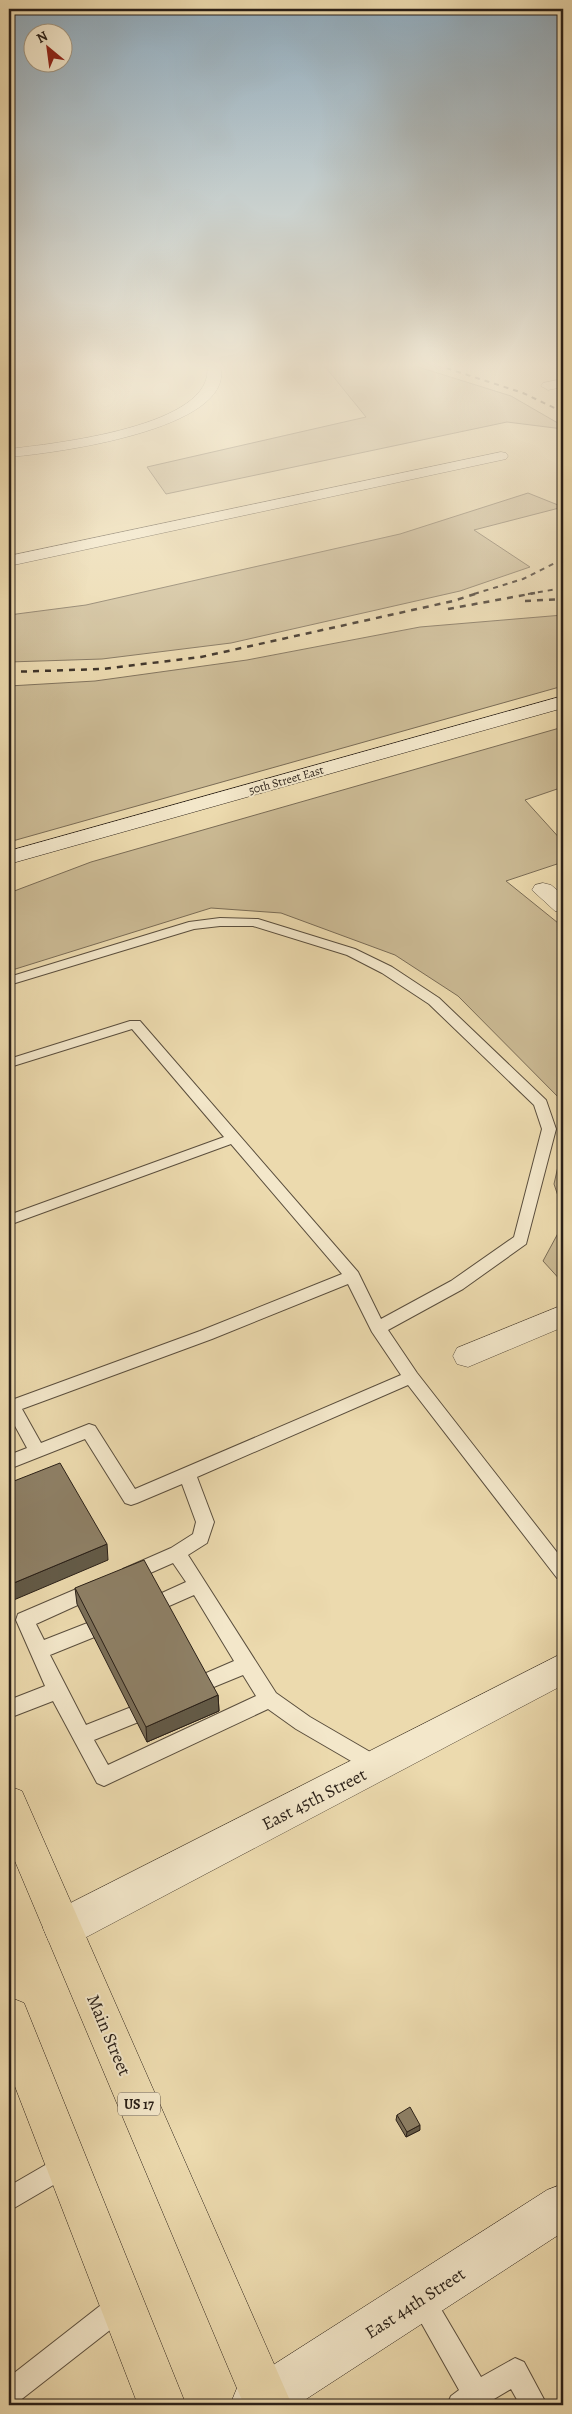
<svg xmlns="http://www.w3.org/2000/svg" width="572" height="2414" font-family="Alegreya,serif">
<rect width="100%" height="100%" fill="#ecdaae"/>
<filter id="stains"><feTurbulence type="fractalNoise" baseFrequency=".004" numOctaves="4"/><feColorMatrix values="0 0 0 0 .2 0 0 0 0 .09 0 0 0 0 .02 0 0 0 .5 -.17"/></filter>
<radialGradient id="worn" r=".72"><stop offset=".6" stop-color="#630" stop-opacity="0"/><stop offset="1" stop-color="#630" stop-opacity=".3"/></radialGradient>
<path fill="#cbba94" stroke="#7a6c56" d="M321,365H412L511,396L563,426V429L507,422L166,494L147,467L366,417L327,369Z
M528,493L563,507L474,530L530,567L460,591L231,643L102,659L9,662V615L86,605L400,534Z
M563,615V686L9,842V686L95,681L247,660L420,627Z
M563,727V787L525,800L563,842V862L506,881L563,927V1102L458,996L395,955L281,913L211,908L9,971V893L91,862Z
M563,1144V1211L554,1184Z
M563,1224V1283L543,1261Z"/>
<g fill="none" stroke-linecap="round" stroke-linejoin="round">
<defs>
<path id="lane" d="M220,918L258,919L355,949L392,967L439,998L546,1100L556,1129L526,1244L463,1289L388,1330L417,1373L563,1560V1580L557,1578L408,1385L197,1477L214,1522L207,1543L188,1555L276,1693L310,1717L384,1760L387,1766L384,1772L377,1775L370,1772L296,1729L268,1709L104,1786L97,1783L53,1701L9,1718V1700L45,1686L16,1620L18,1614L95,1581L102,1584L104,1589L102,1594L36,1624L44,1640L90,1622L97,1624L99,1630L97,1636L50,1655L86,1725L134,1706L141,1709L144,1715L141,1721L94,1740L108,1765L256,1696L243,1675L204,1691L197,1689L194,1683L197,1677L234,1661L194,1595L160,1610L153,1607L151,1602L153,1597L186,1582L173,1563L130,1582L123,1579L121,1574L123,1569L171,1548L193,1534L196,1522L182,1484L137,1503L131,1505L125,1503L85,1439L9,1469V1455L27,1448L9,1415V1401L200,1331L342,1274L231,1144L9,1225V1215L224,1137L132,1029L10,1067L9,1059L130,1021H140L358,1272L381,1319L451,1281L514,1237L542,1129L534,1105L429,1004L382,973L347,955L253,926H220L194,929L9,985V977L189,922ZM348,1284L372,1332L401,1375L135,1489L95,1426L89,1424L41,1443L22,1409L212,1339Z
M66,2153L74,2157L78,2165L74,2173L9,2211V2186Z
M422,2288L431,2292L481,2377L515,2358L524,2362L547,2405H520L511,2389L484,2405H447L451,2396L459,2390L409,2301L413,2292Z
M119,2294L128,2298L132,2307L128,2316L18,2402L9,2405V2377L110,2298Z"/>
<path id="street" d="M207,365H220C239,430 48,454 9,457V449C50,444 218,427 207,365Z
M563,379V387L548,390L541,386L543,383Z
M501,452L506,453L508,456L506,459L9,566V556Z
M543,883L551,885L563,895V913L555,911L532,890L535,885Z
M563,1305V1327L468,1367L457,1364L453,1356L457,1348Z
M563,1653V1685L77,1942L63,1947L49,1942L43,1928L49,1914Z"/>
<path id="secondary" d="M563,696V708L9,864V851Z
M563,2184V2232L297,2405H230L237,2388L547,2190Z"/>
<path id="primary" d="M9,1786L22,1791L292,2405H244L9,1847Z
M9,1997L24,2003L186,2405H138L9,2071Z"/>
</defs>
<use href="#lane" stroke="#5a4e3d" stroke-width="2"/>
<use href="#street" stroke="#5a4e3d" stroke-width="1"/>
<use href="#secondary" stroke="#291f17" stroke-width="1"/>
<use href="#primary" stroke="#291f17" stroke-width="1"/>
<use href="#lane" fill="#f3e7ca" fill-rule="evenodd"/>
<use href="#street" fill="#f3e7ca" fill-rule="evenodd"/>
<use href="#secondary" fill="#f3e7ca" fill-rule="evenodd"/>
<use href="#primary" fill="#ecdaae" fill-rule="evenodd"/>
<path stroke="#291f17" stroke-width="2" stroke-dasharray="5 5" stroke-linecap="butt" d="M437,365L523,393L563,412
M474,594L523,579L563,559
M528,594L563,588"/>
<path stroke="#291f17" stroke-width="2.5" stroke-dasharray="6 6" stroke-linecap="butt" d="M525,601L563,599
M448,609L535,593
M9,672L102,669L201,657L453,601L478,593"/>
</g>
<path fill="#7a6e58" stroke="#291f17" d="M75,1588L218,1695L219,1711L147,1742L77,1604Z
M397,2115L420,2130L406,2137L396,2120Z"/>
<path fill="#635a47" stroke="#291f17" d="M107,1544L108,1560L9,1602V1585Z
M218,1695L219,1711L147,1742L146,1727Z
M420,2125V2130L406,2137L407,2132Z"/>
<path fill="#8e8066" stroke="#291f17" d="M60,1463L107,1544L9,1585V1483Z
M144,1560L218,1695L146,1727L75,1588Z
M410,2107L420,2125L407,2132L397,2115Z"/>
<linearGradient id="sky" x2="0" y2="1"><stop stop-color="#8faabc"/><stop offset="0.52" stop-color="#f6eedb"/><stop offset="1" stop-color="#f6eedb" stop-opacity="0"/></linearGradient>
<rect width="572" height="702" fill="url(#sky)"/>
<g text-anchor="middle" stroke-width="4" stroke-linejoin="round" paint-order="stroke">
<g font-size="12" fill="#291f17" stroke="#f3e7ca">
<text transform="translate(286 780) rotate(-16)" y="4">50th Street East</text>
</g>
<rect fill="#f3e7ca" stroke="#665b4d" stroke-width="1" x="118" y="2092.5" width="42" height="23" rx="4"/>
<g font-size="14" font-weight="bold" fill="#291f17">
<text x="139" y="2109">US 17</text>
</g>
<g font-size="18" fill="#291f17" stroke="#f3e7ca">
<text transform="translate(314 1799) rotate(-27)" y="6">East 45th Street</text>
<text transform="translate(109 2035) rotate(67)" y="6">Main Street</text>
<text transform="translate(415 2303) rotate(-33)" y="6">East 44th Street</text>
</g>
</g>
<rect width="572" height="2414" fill="none" stroke="#ecdaae" stroke-width="30"/>
<rect x="10" y="10" width="552" height="2394" fill="none" stroke="#291f17" stroke-width="2.5"/>
<rect x="15" y="15" width="542" height="2384" fill="none" stroke="#291f17"/>
<g transform="translate(48 48) rotate(331)"><circle r="24" fill="#f3e7ca" stroke="#a29782"/>
<path d="M0-4L9 19L0 12L-9 19Z" fill="#8f2418"/>
<text y="-8" font-size="14" font-weight="bold" text-anchor="middle" fill="#291f17">N</text>
</g>
<rect width="100%" height="100%" filter="url(#stains)"/>
<rect width="100%" height="100%" fill="url(#worn)"/>
</svg>
